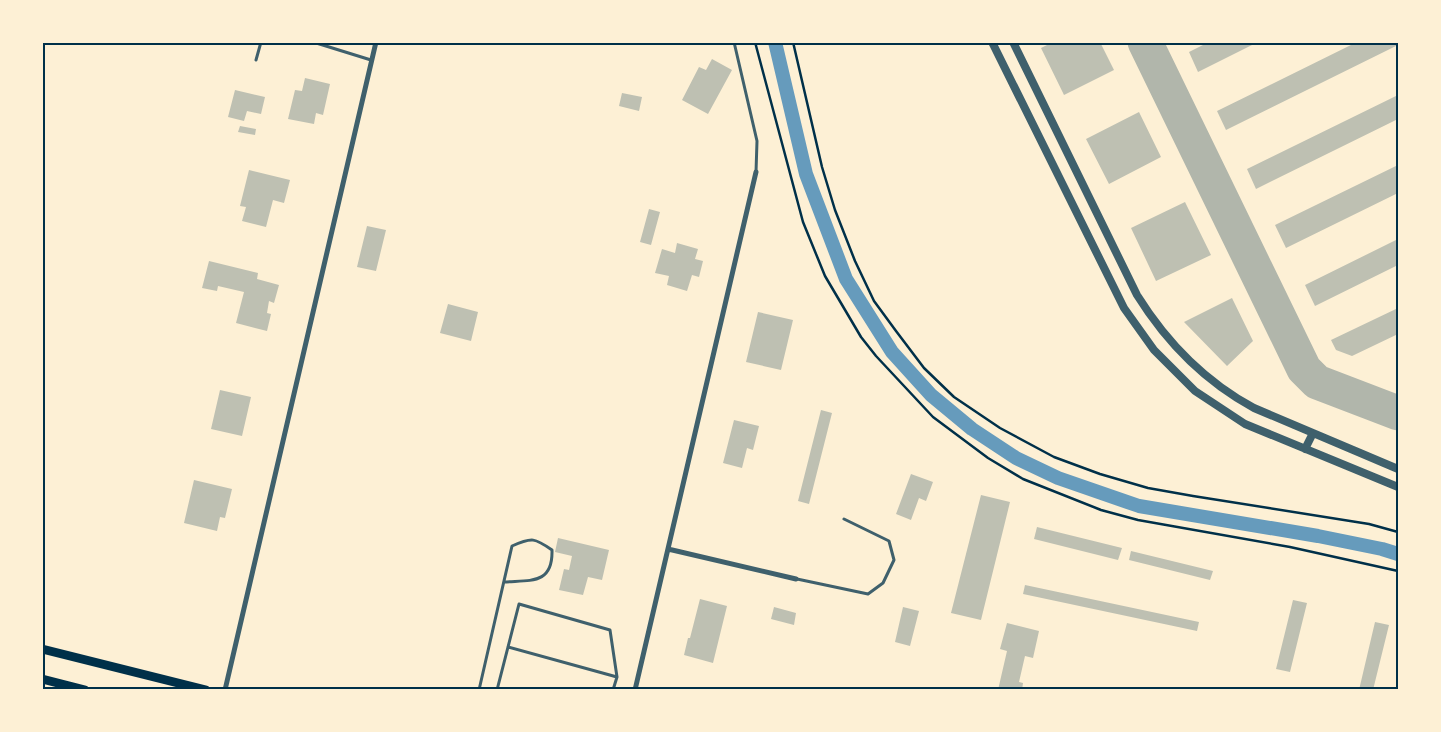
<svg xmlns="http://www.w3.org/2000/svg" width="1441" height="732" font-family="'Roboto Condensed',sans-serif">
<rect width="100%" height="100%" fill="#fdf0d5"/>
<g fill="none" stroke-linecap="round" stroke-linejoin="round">
<path stroke="#669bbc" stroke-width="14" d="M775,42L806,174L846,279L892,352L931,395L972,429L1016,458L1058,478L1139,506L1318,536L1382,549L1398,554"/>
<path stroke="#b1b6ab" stroke-width="35" d="M1145,42L1304,369L1317,382L1398,413"/>
</g>
<path fill="#bec0b2" d="M1053,42H1100L1114,70L1064,95L1041,48Z
M1209,42H1258L1198,72L1189,52Z
M1357,42H1398V45L1226,130L1217,111Z
M712,59L732,70L708,114L682,100L699,67L706,70Z
M305,78L330,84L323,115L316,113L314,124L288,119L295,90L302,91Z
M235,90L265,97L261,114L247,111L244,121L228,117Z
M622,93L642,97L639,111L619,106Z
M1398,95V119L1256,189L1247,169Z
M1139,112L1161,157L1109,184L1086,139Z
M240,126L256,129L255,135L238,132Z
M1398,165V193L1286,248L1275,225Z
M249,170L290,180L284,203L273,200L266,227L242,221L246,207L240,206Z
M1185,202L1211,255L1156,281L1131,228Z
M649,209L660,212L651,245L640,242Z
M367,226L386,230L376,271L357,267Z
M1398,239V265L1315,306L1305,285Z
M677,243L698,249L695,259L703,261L699,277L692,275L687,291L667,285L669,276L655,273L662,249L675,253Z
M209,261L258,273L257,279L279,285L274,303L269,301L267,313L271,314L267,331L236,323L244,292L218,286L217,291L202,288Z
M1232,298L1253,341L1227,366L1184,322Z
M448,304L478,312L471,341L440,333Z
M1398,308V334L1352,356L1336,350L1331,340Z
M758,312L793,320L781,370L746,362Z
M220,390L251,397L242,436L211,429Z
M821,410L832,413L809,504L798,501Z
M734,420L759,426L753,450L747,448L742,468L723,463Z
M911,474L933,482L926,501L919,498L911,520L896,514Z
M194,480L232,489L225,518L220,517L217,531L184,523Z
M981,495L1010,502L981,620L951,613Z
M1037,527L1122,548L1118,560L1034,539Z
M558,538L609,550L602,580L588,577L583,595L559,590L564,569L569,570L572,556L555,552Z
M1131,551L1213,571L1210,580L1129,560Z
M1025,585L1199,622L1197,631L1023,594Z
M700,599L727,606L713,663L684,655L688,638H690Z
M1293,600L1307,603L1290,672L1276,669Z
M774,607L796,613L794,625L771,619Z
M903,607L919,611L910,646L895,642Z
M1375,622L1389,625L1373,690H1359Z
M1007,623L1039,631L1033,658L1025,656L1019,682L1023,683L1022,690H998L1007,651L1000,649Z"/>
<g fill="none" stroke-linecap="round" stroke-linejoin="round">
<path stroke="#003049" stroke-width="2.5" d="M755,42L803,222L825,276L861,337L876,356L933,417L988,458L1023,479L1101,510L1138,520L1290,547L1398,571
M793,42L822,167L835,210L855,261L874,301L896,331L924,368L954,397L1000,428L1054,457L1100,474L1148,488L1193,496L1369,524L1398,532"/>
<path stroke="#3f606c" stroke-width="3" d="M313,42L371,60
M734,42L757,141L756,172
M256,60L261,42
M797,579L868,594L883,583L894,560L889,541L844,519
M479,690L512,546C532,537 535,538 552,550C553,585 530,580 504,582
M497,690L519,604L610,630L617,677L508,647
M613,690L617,677"/>
<path stroke="#3f606c" stroke-width="5" d="M668,549L796,579
M225,690L376,42
M635,690L756,172"/>
<path stroke="#3f606c" stroke-width="8" d="M992,42L1124,308L1154,350L1195,391L1245,424L1398,487
M1013,42L1137,295C1167,343 1204,381 1254,408L1398,469
M1305,449L1313,433"/>
<path stroke="#003049" stroke-width="9" d="M42,649L206,690
M42,679L85,690"/>
</g>
<rect width="1441" height="732" fill="none" stroke="#fdf0d5" stroke-width="88"/>
<rect x="44" y="44" width="1353" height="644" fill="none" stroke="#003049" stroke-width="2"/>
</svg>
